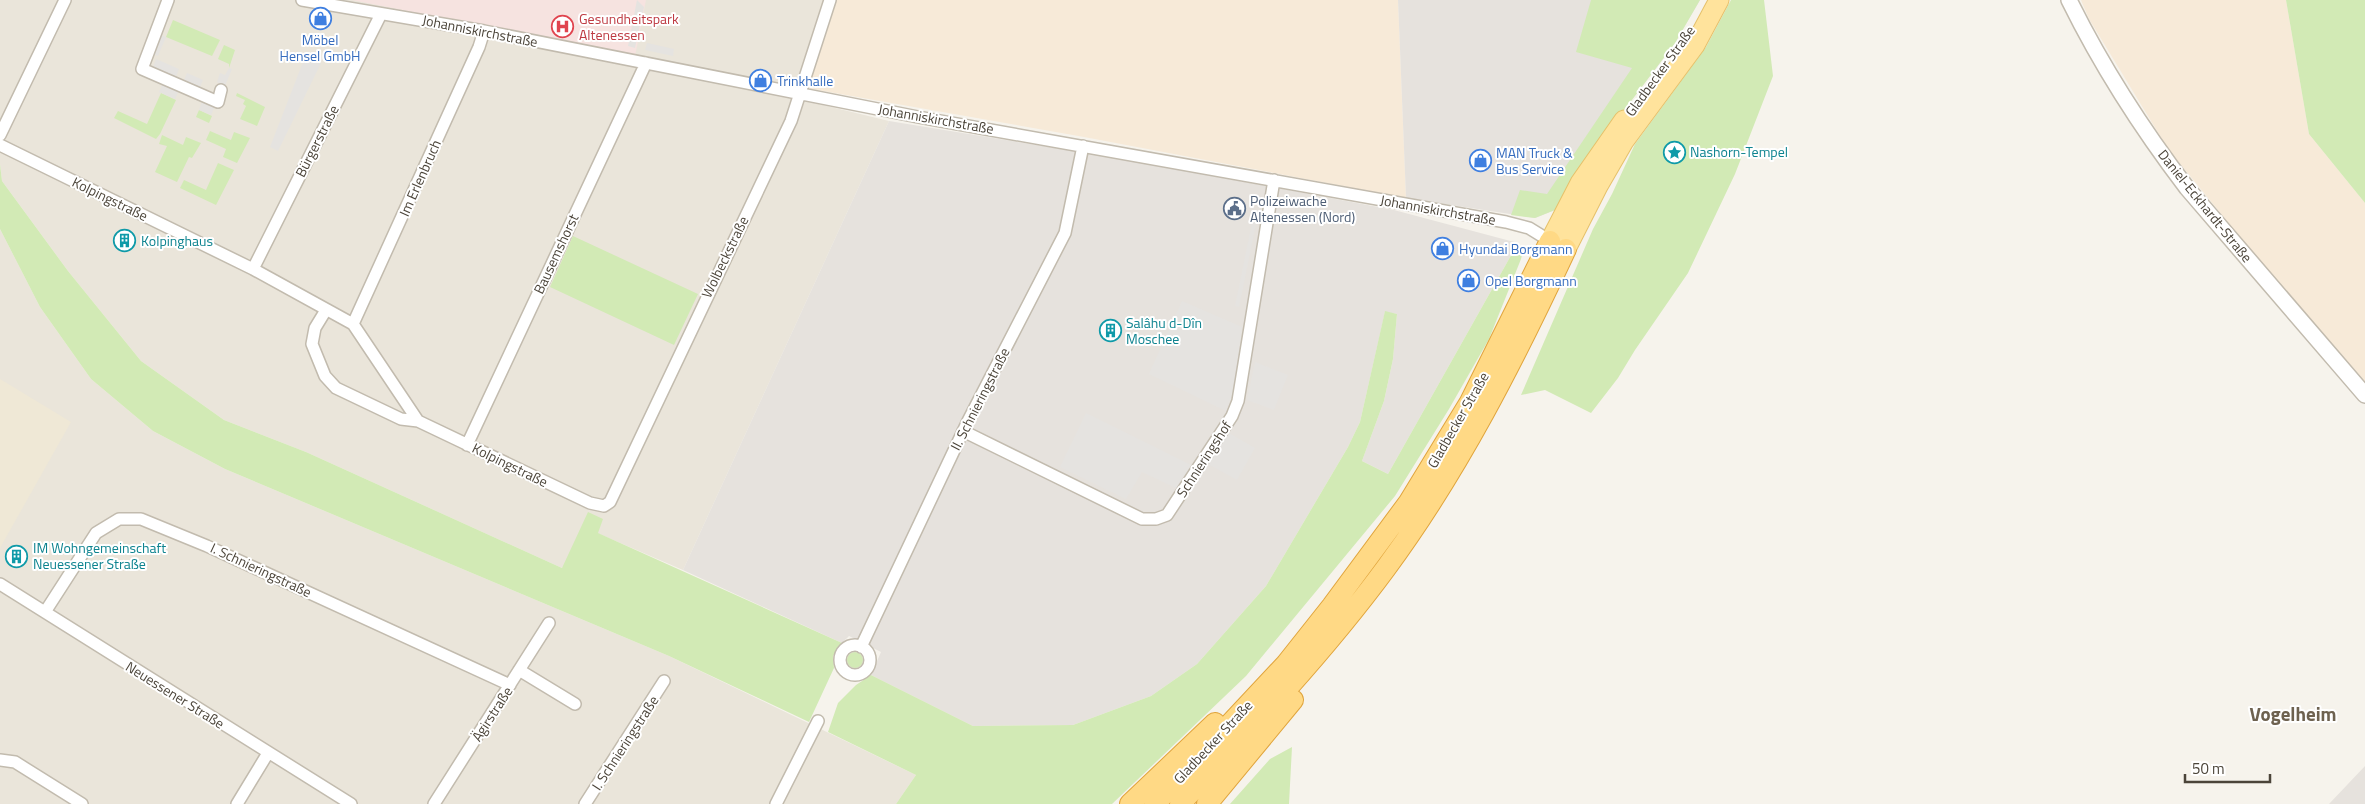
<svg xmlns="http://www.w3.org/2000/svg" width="2365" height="804" font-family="'Titillium Web',sans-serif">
<rect width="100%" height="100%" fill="#f6f3ec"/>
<path fill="#eae5da" d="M0,0H826L794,98L889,121L683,570L597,533L562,568L306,452L224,420L141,361L68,271L2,181L0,164Z
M0,229L40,307L91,379L153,431L225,469L669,656L916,775L896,804H0Z"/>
<path fill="#f7ead8" d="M835,0H1398L1406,198L1084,137L806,88Z
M2081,0H2286L2309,134L2365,203V383L2289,297L2168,149L2089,19Z"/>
<path fill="#e6e2dd" d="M1398,0H1700L1675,43L1602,139L1555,210L1535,218L1406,198Z
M889,121L1086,153L1272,187L1394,210L1518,243L1388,474L1362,461L1384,401L1393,359L1397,314L1385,312L1360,422L1348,447L1266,586L1197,664L1151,696L1073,725L973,726L871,675L881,652L849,636L842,643L683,570Z
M2365,766V804H2329Z"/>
<path fill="#efe8d6" d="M0,379L71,422L0,548Z"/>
<path fill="#f6e3e0" d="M352,0H646L635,56Z"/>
<path fill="#d2eab5" d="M1591,0H1700L1675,43L1579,170L1555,210L1535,218L1511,215L1520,190L1547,194L1632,68L1576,52Z
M1731,0H1764L1773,76L1735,174L1688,273L1635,350L1618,378L1591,413L1545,390L1521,395L1593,229L1612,194L1635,144L1706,47Z
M2286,0H2365V203L2309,134Z
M173,20L220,40L212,56L166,37Z
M224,45L235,50L229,68V64L218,59Z
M161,93L176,100L160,134L156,139L114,118L118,111L147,124Z
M237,93L265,107L257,126L240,119L246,106L243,104L245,100L236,96Z
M199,110L212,116L209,123L196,117Z
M210,131L231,140L234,132L250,138L237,163L223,157L226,149L206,140Z
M162,135L183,145L186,137L201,143L192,158L189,157L177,182L155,172L167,146L159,144Z
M218,163L234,170L216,205L180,188L184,180L206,190Z
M0,164L2,181L68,271L141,361L224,420L306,452L562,568L588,512L603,519L598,533L842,643L833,656L834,668L809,722L669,656L225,469L153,431L91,379L40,307L0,229Z
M573,236L698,294L674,345L550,287Z
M1518,243L1523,251L1521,259L1489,339L1449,409L1395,496L1246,676L1112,804H896L916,775L828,732L838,703L856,685L871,675L973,726L1073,725L1151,696L1197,664L1266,586L1348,447L1360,422L1385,311L1397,314L1393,359L1384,401L1362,461L1388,474Z
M847 660a8 8 0 1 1 16 0a8 8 0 1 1-16 0Z
M1292,747L1289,804H1230L1270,759Z"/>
<path fill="#e5e3e0" d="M637,0L644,7L635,48L628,46Z
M159,34L166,37L158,56L151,53Z
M647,43L674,49L673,56L645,50Z
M305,57L321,63L278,151L270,147Z
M156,59L179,69L176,77L153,67Z
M229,68L232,69L225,86L217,82L220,73L225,75Z
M187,73L203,80L200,87L184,80Z
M163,83L179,90L175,99L159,92Z
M202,101L215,106L211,115L199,110Z
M1254,213L1258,214L1239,307L1235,306Z
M1182,301L1242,327L1233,392L1226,411L1149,374Z
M1255,362L1288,375L1274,410L1247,400Z
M1086,413L1191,465L1176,488L1142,472L1126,499L1060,467Z
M1227,432L1255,448L1237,480L1208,464Z"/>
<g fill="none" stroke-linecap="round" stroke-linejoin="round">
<defs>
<path id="minor" d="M168,0L142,69L218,102L221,90
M302,0L484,31L918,117L1506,222L1529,228L1555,244
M0,135L65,0
M0,145L253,269L353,324L418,421L590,503L604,506L610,502L791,121L830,0
M253,269L381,14
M326,310L315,328L312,344L325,376L336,388L401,419L418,421
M353,324L479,47L484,31
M963,431L1142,519H1156L1167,515L1232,416L1238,401L1274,180
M467,445L646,63
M0,584L351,804
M45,612L96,533L119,519H141L207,546L510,685
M840 660a15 15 0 1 1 30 0a15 15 0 1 1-30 0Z
M861,647L967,423L1065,233L1083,146
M519,670L575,704
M0,760L15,762L82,804
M237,804L268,753
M434,804L549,623
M585,804L664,681
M776,804L818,721"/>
<path id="tertiary" d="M2069,0C2102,67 2142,129 2187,188L2365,395"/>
<path id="primary" d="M1550,241L1580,183L1624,120
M1566,249L1598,186L1624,141L1695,45L1719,0"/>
<path id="trunk" d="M1130,804L1215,723
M1155,804L1286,664L1332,606L1409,502L1470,402L1550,241
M1180,804C1252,728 1324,652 1386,568C1459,469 1514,360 1566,249
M1207,804L1293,700"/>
</defs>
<use href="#minor" stroke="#c2bbae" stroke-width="14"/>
<use href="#tertiary" stroke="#c2bbae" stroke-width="18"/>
<use href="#primary" stroke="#e6c16a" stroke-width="21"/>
<use href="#trunk" stroke="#e0a43c" stroke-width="22"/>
<use href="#minor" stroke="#fff" stroke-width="11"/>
<use href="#tertiary" stroke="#fff" stroke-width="15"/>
<use href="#primary" stroke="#ffe39c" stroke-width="19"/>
<use href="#trunk" stroke="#ffd985" stroke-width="20"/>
</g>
<defs>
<symbol id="shop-ring" viewBox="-11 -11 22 22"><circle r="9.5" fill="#fff" stroke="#3f7fe0" stroke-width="1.5"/><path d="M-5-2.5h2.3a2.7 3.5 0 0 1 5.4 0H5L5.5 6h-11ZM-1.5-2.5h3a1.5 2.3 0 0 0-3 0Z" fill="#3f7fe0"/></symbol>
<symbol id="hospital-ring" viewBox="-11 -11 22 22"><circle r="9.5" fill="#fff" stroke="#e0444e" stroke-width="1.5"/><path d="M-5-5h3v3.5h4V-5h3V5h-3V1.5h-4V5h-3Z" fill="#e0444e"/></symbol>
<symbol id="sight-ring" viewBox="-11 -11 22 22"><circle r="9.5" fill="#fff" stroke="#0f9aa8" stroke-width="1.5"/><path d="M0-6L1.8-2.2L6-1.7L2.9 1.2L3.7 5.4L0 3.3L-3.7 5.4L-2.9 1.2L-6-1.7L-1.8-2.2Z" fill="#0f9aa8"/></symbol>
<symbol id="civic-ring" viewBox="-11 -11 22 22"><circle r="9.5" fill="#fff" stroke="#5c6f8a" stroke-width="1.5"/><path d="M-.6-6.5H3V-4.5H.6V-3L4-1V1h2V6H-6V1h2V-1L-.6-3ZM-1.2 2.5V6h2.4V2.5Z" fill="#5c6f8a"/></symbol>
<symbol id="building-ring" viewBox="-11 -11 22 22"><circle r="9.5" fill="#fff" stroke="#0f9aa8" stroke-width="1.5"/><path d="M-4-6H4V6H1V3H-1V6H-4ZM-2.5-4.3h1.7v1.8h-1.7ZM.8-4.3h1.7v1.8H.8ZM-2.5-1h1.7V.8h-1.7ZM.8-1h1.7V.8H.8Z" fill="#0f9aa8"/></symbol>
</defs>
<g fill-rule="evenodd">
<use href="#shop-ring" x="308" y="6" width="25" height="25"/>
<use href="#hospital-ring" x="550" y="14" width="25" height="25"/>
<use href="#shop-ring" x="748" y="68" width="25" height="25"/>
<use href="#sight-ring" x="1662" y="140" width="25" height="25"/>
<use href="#shop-ring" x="1468" y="148" width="25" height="25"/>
<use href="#civic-ring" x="1222" y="196" width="25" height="25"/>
<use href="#building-ring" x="112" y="228" width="25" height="25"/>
<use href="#shop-ring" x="1430" y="236" width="25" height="25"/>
<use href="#shop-ring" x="1456" y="268" width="25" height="25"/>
<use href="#building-ring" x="1098" y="318" width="25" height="25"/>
<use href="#building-ring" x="4" y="544" width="25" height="25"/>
</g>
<g text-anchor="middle" stroke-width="4" stroke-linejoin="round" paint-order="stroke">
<g font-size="14" fill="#be3a42" stroke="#fff" text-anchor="start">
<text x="579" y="24">Gesundheitspark<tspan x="579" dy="16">Altenessen</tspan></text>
</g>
<g font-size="14" fill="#4b4439" stroke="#fff">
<text transform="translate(480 31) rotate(11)" y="5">Johanniskirchstraße</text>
<text transform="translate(1660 71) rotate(-54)" y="5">Gladbecker Straße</text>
<text transform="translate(936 119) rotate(10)" y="5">Johanniskirchstraße</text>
<text transform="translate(317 141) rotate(-63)" y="5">Bürgerstraße</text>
<text transform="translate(420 178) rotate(-66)" y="5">Im Erlenbruch</text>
<text transform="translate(110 199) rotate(26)" y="5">Kolpingstraße</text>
<text transform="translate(2205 206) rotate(51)" y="5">Daniel-Eckhardt-Straße</text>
<text transform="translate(1438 210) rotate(10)" y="5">Johanniskirchstraße</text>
<text transform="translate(556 254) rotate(-65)" y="5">Bausemshorst</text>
<text transform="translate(725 257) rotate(-64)" y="5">Wolbeckstraße</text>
<text transform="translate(980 399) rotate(-63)" y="5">II. Schnieringstraße</text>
<text transform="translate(1458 420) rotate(-60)" y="5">Gladbecker Straße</text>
<text transform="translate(1204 459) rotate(-57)" y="5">Schnieringshof</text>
<text transform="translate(510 465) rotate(26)" y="5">Kolpingstraße</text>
<text transform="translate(261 570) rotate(25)" y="5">I. Schnieringstraße</text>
<text transform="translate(175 695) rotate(32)" y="5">Neuessener Straße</text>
<text transform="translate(492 714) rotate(-57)" y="5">Ägirstraße</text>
<text transform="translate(1213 742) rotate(-47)" y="5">Gladbecker Straße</text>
<text transform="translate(625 743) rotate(-57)" y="5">I. Schnieringstraße</text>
</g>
<g font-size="14" fill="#366cbe" stroke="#fff" text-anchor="start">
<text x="320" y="45" text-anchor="middle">Möbel<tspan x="320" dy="16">Hensel GmbH</tspan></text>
<text x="777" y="86">Trinkhalle</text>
<text x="1496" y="158">MAN Truck &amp;<tspan x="1496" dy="16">Bus Service</tspan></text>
<text x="1459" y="254">Hyundai Borgmann</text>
<text x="1485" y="286">Opel Borgmann</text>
</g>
<g font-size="14" fill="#0d838f" stroke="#fff" text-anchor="start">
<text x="1690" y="157">Nashorn-Tempel</text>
<text x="141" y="246">Kolpinghaus</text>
<text x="1126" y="328">Salâhu d-Dîn<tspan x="1126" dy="16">Moschee</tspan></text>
<text x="33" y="553">IM Wohngemeinschaft<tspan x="33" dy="16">Neuessener Straße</tspan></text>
</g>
<g font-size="14" fill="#4e5e75" stroke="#fff" text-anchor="start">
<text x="1250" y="206">Polizeiwache<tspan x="1250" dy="16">Altenessen (Nord)</tspan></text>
</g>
<g font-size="19" font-weight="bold" fill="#6e6250" stroke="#fff">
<text x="2293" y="721">Vogelheim</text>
</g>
</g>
<path d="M2185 774v8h85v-8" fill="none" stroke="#4b4439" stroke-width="2.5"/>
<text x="2192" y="774" font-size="15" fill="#4b4439" stroke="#ffffff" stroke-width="4" paint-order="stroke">50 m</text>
</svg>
